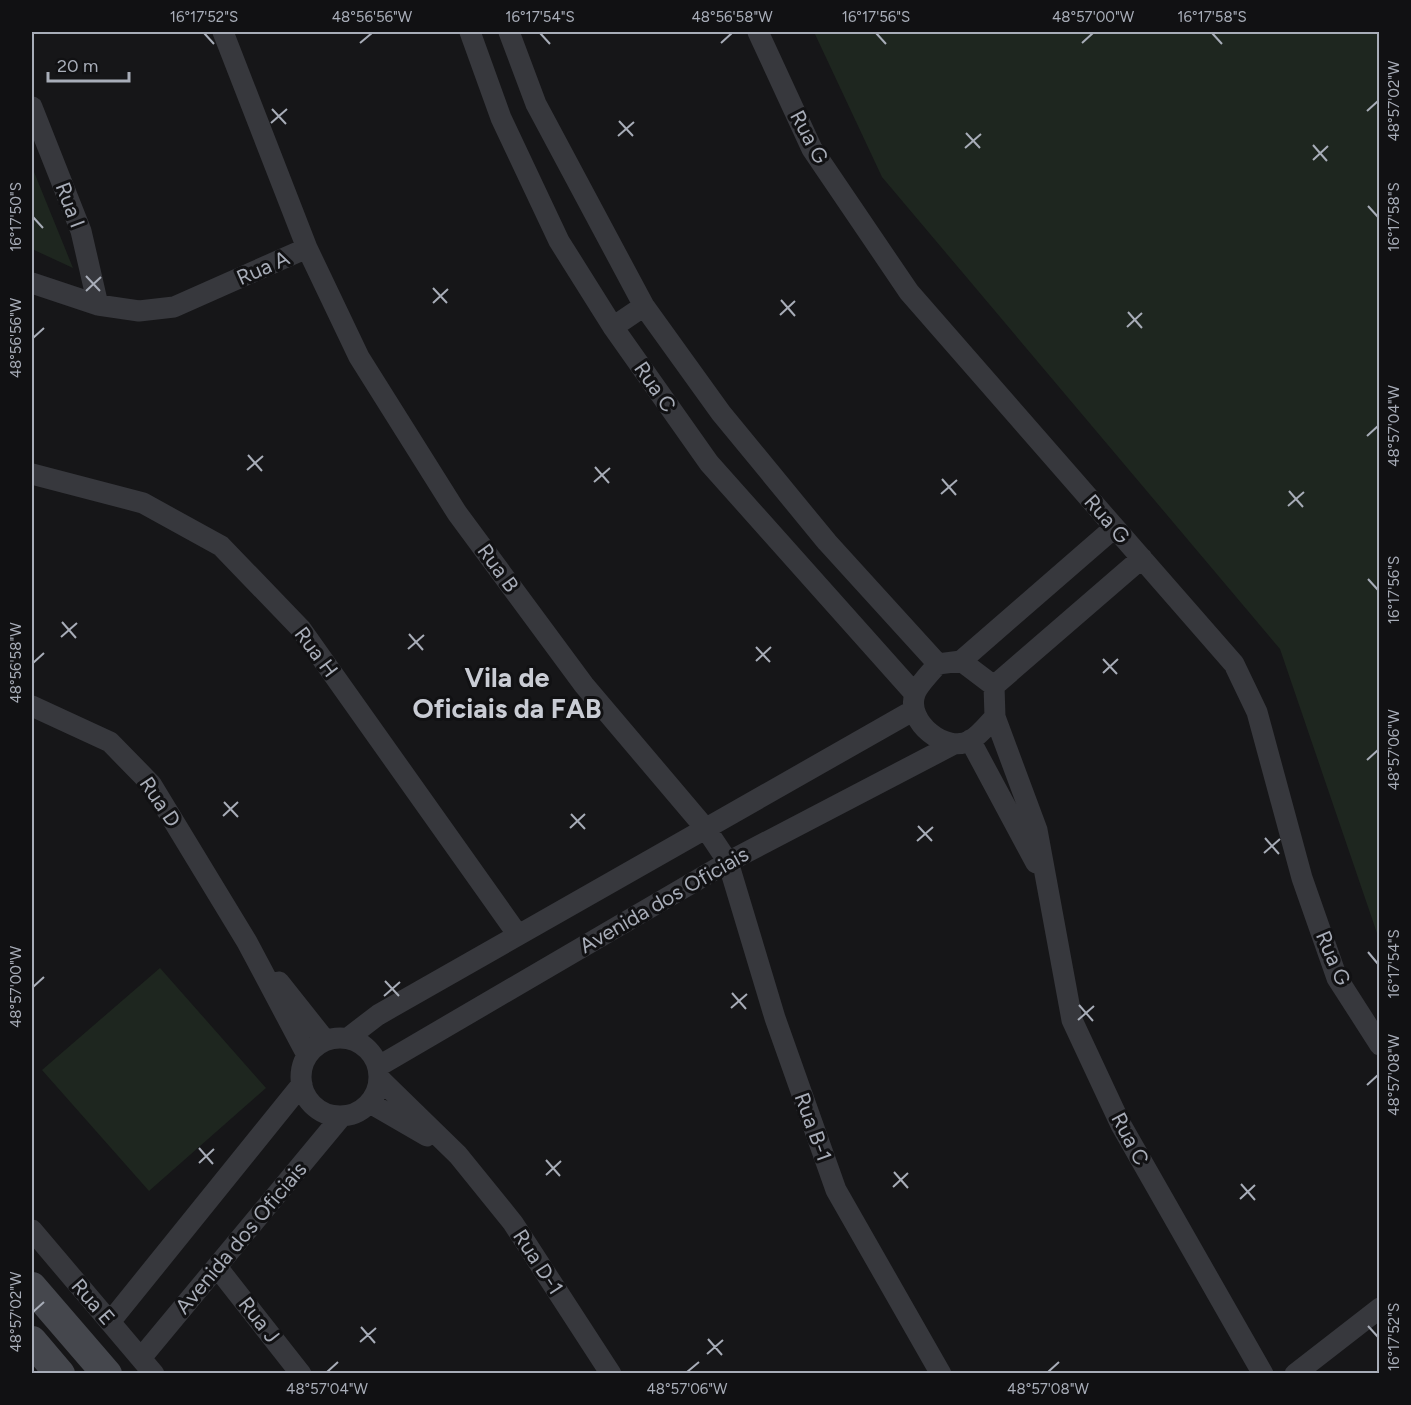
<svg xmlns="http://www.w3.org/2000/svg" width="1411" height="1405" font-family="Figtree,sans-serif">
<rect width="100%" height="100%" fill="#161618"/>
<path fill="#1e261f" d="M814,32H1379V939L1280,649L882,177Z
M32,167L73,268L32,249Z
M160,968L266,1088L149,1191L42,1070Z"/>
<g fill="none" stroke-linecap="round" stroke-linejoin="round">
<path stroke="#37383d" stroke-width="21" d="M223,32L307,248L359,357L457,513L584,685L706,829L728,862L775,1018L836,1190L941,1374
M470,32L501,118L559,241L613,327L709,463L915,694
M509,32L536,104L644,306L721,413L827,542L938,664
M758,32L812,149L909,292L1234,664L1257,712L1302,878L1337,978L1380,1045
M32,107L81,231L98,305
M32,283L98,305L139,311L174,307L307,248
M613,327L644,306
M32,474L143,503L221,546L301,629L518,935
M961,661L1114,528
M994,686L1142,558
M32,706L110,742L151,784L247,942L307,1055
M995,717C988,724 980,735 971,740C946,755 905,721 915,694C918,685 932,671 938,664L961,661L994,686L995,717L1037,830L1072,1020L1121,1125L1263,1374
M970,740L1036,863
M279,982L325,1040
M301 1077a39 39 0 1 1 78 0a39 39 0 1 1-78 0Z
M348,1038L378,1015L914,710
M379,1066L728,862L954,744
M380,1079L458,1155L513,1223L611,1374
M370,1103L427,1136
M32,1230L154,1374
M217,1267L301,1374
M110,1322L302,1084
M141,1358L341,1117
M1295,1374L1380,1308"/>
<path stroke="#45474d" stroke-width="30" d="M32,1287L107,1374
M32,1341L60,1374"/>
</g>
<path fill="none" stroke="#a8adb8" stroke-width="2" d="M204,33L214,44M540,33L550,44M876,33L886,44M1212,33L1222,44M360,43L372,33M721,43L732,33M1082,43L1093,33M272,109L286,124M1367,111L1378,101M619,121L633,136M271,123L287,109M966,133L980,148M618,136L634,122M1313,145L1327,161M965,148L981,134M1313,160L1328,146M1368,206L1378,217M33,217L43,228M86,276L100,291M433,288L447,303M86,291L101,277M781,300L795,316M433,303L448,289M1128,312L1142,328M780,315L795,301M1127,327L1142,313M33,338L44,328M1367,436L1378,426M248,455L262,471M595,467L609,483M247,470L263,456M942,479L956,495M594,482L610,468M1289,491L1303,507M941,494L957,480M1288,506L1304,492M1368,579L1378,590M62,622L76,638M409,634L423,650M61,637L77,623M756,647L770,662M408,649L424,635M1103,659L1117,674M756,661L771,647M33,663L44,653M1103,673L1118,659M1367,760L1378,750M224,802L238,817M571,814L585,829M223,816L238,802M918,826L932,841M570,828L585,814M1265,838L1279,854M917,841L933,827M1264,853L1280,839M1368,952L1378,964M385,981L399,996M33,987L44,977M732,993L746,1009M384,996L400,982M1079,1005L1093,1021M731,1008L747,994M1078,1020L1094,1006M1367,1085L1378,1075M199,1148L213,1164M546,1160L560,1176M199,1163L214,1149M894,1172L908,1188M546,1175L561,1161M1241,1184L1255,1200M893,1187L908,1173M1240,1199L1255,1185M33,1312L44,1302M1368,1326L1378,1337M361,1327L375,1343M708,1339L722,1355M360,1342L376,1328M707,1354L723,1340M327,1372L338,1362M687,1372L699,1362M1048,1372L1059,1362"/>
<g text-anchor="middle" stroke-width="6" stroke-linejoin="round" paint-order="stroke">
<g font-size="21" fill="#a8adb8" stroke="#111113">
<text transform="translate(809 137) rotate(62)" y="7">Rua G</text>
<text transform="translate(70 205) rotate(69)" y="7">Rua I</text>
<text transform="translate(263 268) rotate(-24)" y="7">Rua A</text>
<text transform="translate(655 387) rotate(55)" y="7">Rua C</text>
<text transform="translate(1107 519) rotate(49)" y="7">Rua G</text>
<text transform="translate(498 568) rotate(54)" y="7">Rua B</text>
<text transform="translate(316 652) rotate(53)" y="7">Rua H</text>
<text transform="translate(160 802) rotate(56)" y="7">Rua D</text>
<text transform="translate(664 900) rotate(-30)" y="7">Avenida dos Oficiais</text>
<text transform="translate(1333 958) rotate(67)" y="7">Rua G</text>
<text transform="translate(813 1127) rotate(70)" y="7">Rua B-1</text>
<text transform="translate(1130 1139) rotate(62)" y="7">Rua C</text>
<text transform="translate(241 1238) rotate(-50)" y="7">Avenida dos Oficiais</text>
<text transform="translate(538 1262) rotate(57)" y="7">Rua D-1</text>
<text transform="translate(93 1302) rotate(49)" y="7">Rua E</text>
<text transform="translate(259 1320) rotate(52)" y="7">Rua J</text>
</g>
<g font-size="27" font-weight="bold" fill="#c9ccd4" stroke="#111113">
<text x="507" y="687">Vila de<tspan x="507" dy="31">Oficiais da FAB</tspan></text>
</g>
</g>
<rect width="1411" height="1405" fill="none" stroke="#111113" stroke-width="66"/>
<path d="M48 72v9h81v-9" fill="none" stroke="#a8adb8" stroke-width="3"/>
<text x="57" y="72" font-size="18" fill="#a8adb8" stroke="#111113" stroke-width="4.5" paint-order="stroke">20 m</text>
<rect x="33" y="33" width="1345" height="1339" fill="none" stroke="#a8adb8" stroke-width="2"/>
<g font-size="15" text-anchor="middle" fill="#a8adb8">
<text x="204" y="22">16°17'52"S</text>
<text x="372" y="22">48°56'56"W</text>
<text x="540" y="22">16°17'54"S</text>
<text x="732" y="22">48°56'58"W</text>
<text x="876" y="22">16°17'56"S</text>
<text x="1093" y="22">48°57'00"W</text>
<text x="1212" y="22">16°17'58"S</text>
<text transform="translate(1394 101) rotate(-90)" y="5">48°57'02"W</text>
<text transform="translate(16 217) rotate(-90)" y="5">16°17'50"S</text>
<text transform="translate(1394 217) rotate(-90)" y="5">16°17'58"S</text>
<text transform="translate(16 338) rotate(-90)" y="5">48°56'56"W</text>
<text transform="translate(1394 426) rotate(-90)" y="5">48°57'04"W</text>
<text transform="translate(1394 590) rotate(-90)" y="5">16°17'56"S</text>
<text transform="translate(16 663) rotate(-90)" y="5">48°56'58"W</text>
<text transform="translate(1394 750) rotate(-90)" y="5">48°57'06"W</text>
<text transform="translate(1394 964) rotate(-90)" y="5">16°17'54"S</text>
<text transform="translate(16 987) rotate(-90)" y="5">48°57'00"W</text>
<text transform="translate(1394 1075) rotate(-90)" y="5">48°57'08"W</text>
<text transform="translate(16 1312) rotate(-90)" y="5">48°57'02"W</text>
<text transform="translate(1394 1337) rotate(-90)" y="5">16°17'52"S</text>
<text x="327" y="1394">48°57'04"W</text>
<text x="687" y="1394">48°57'06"W</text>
<text x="1048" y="1394">48°57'08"W</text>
</g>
</svg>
